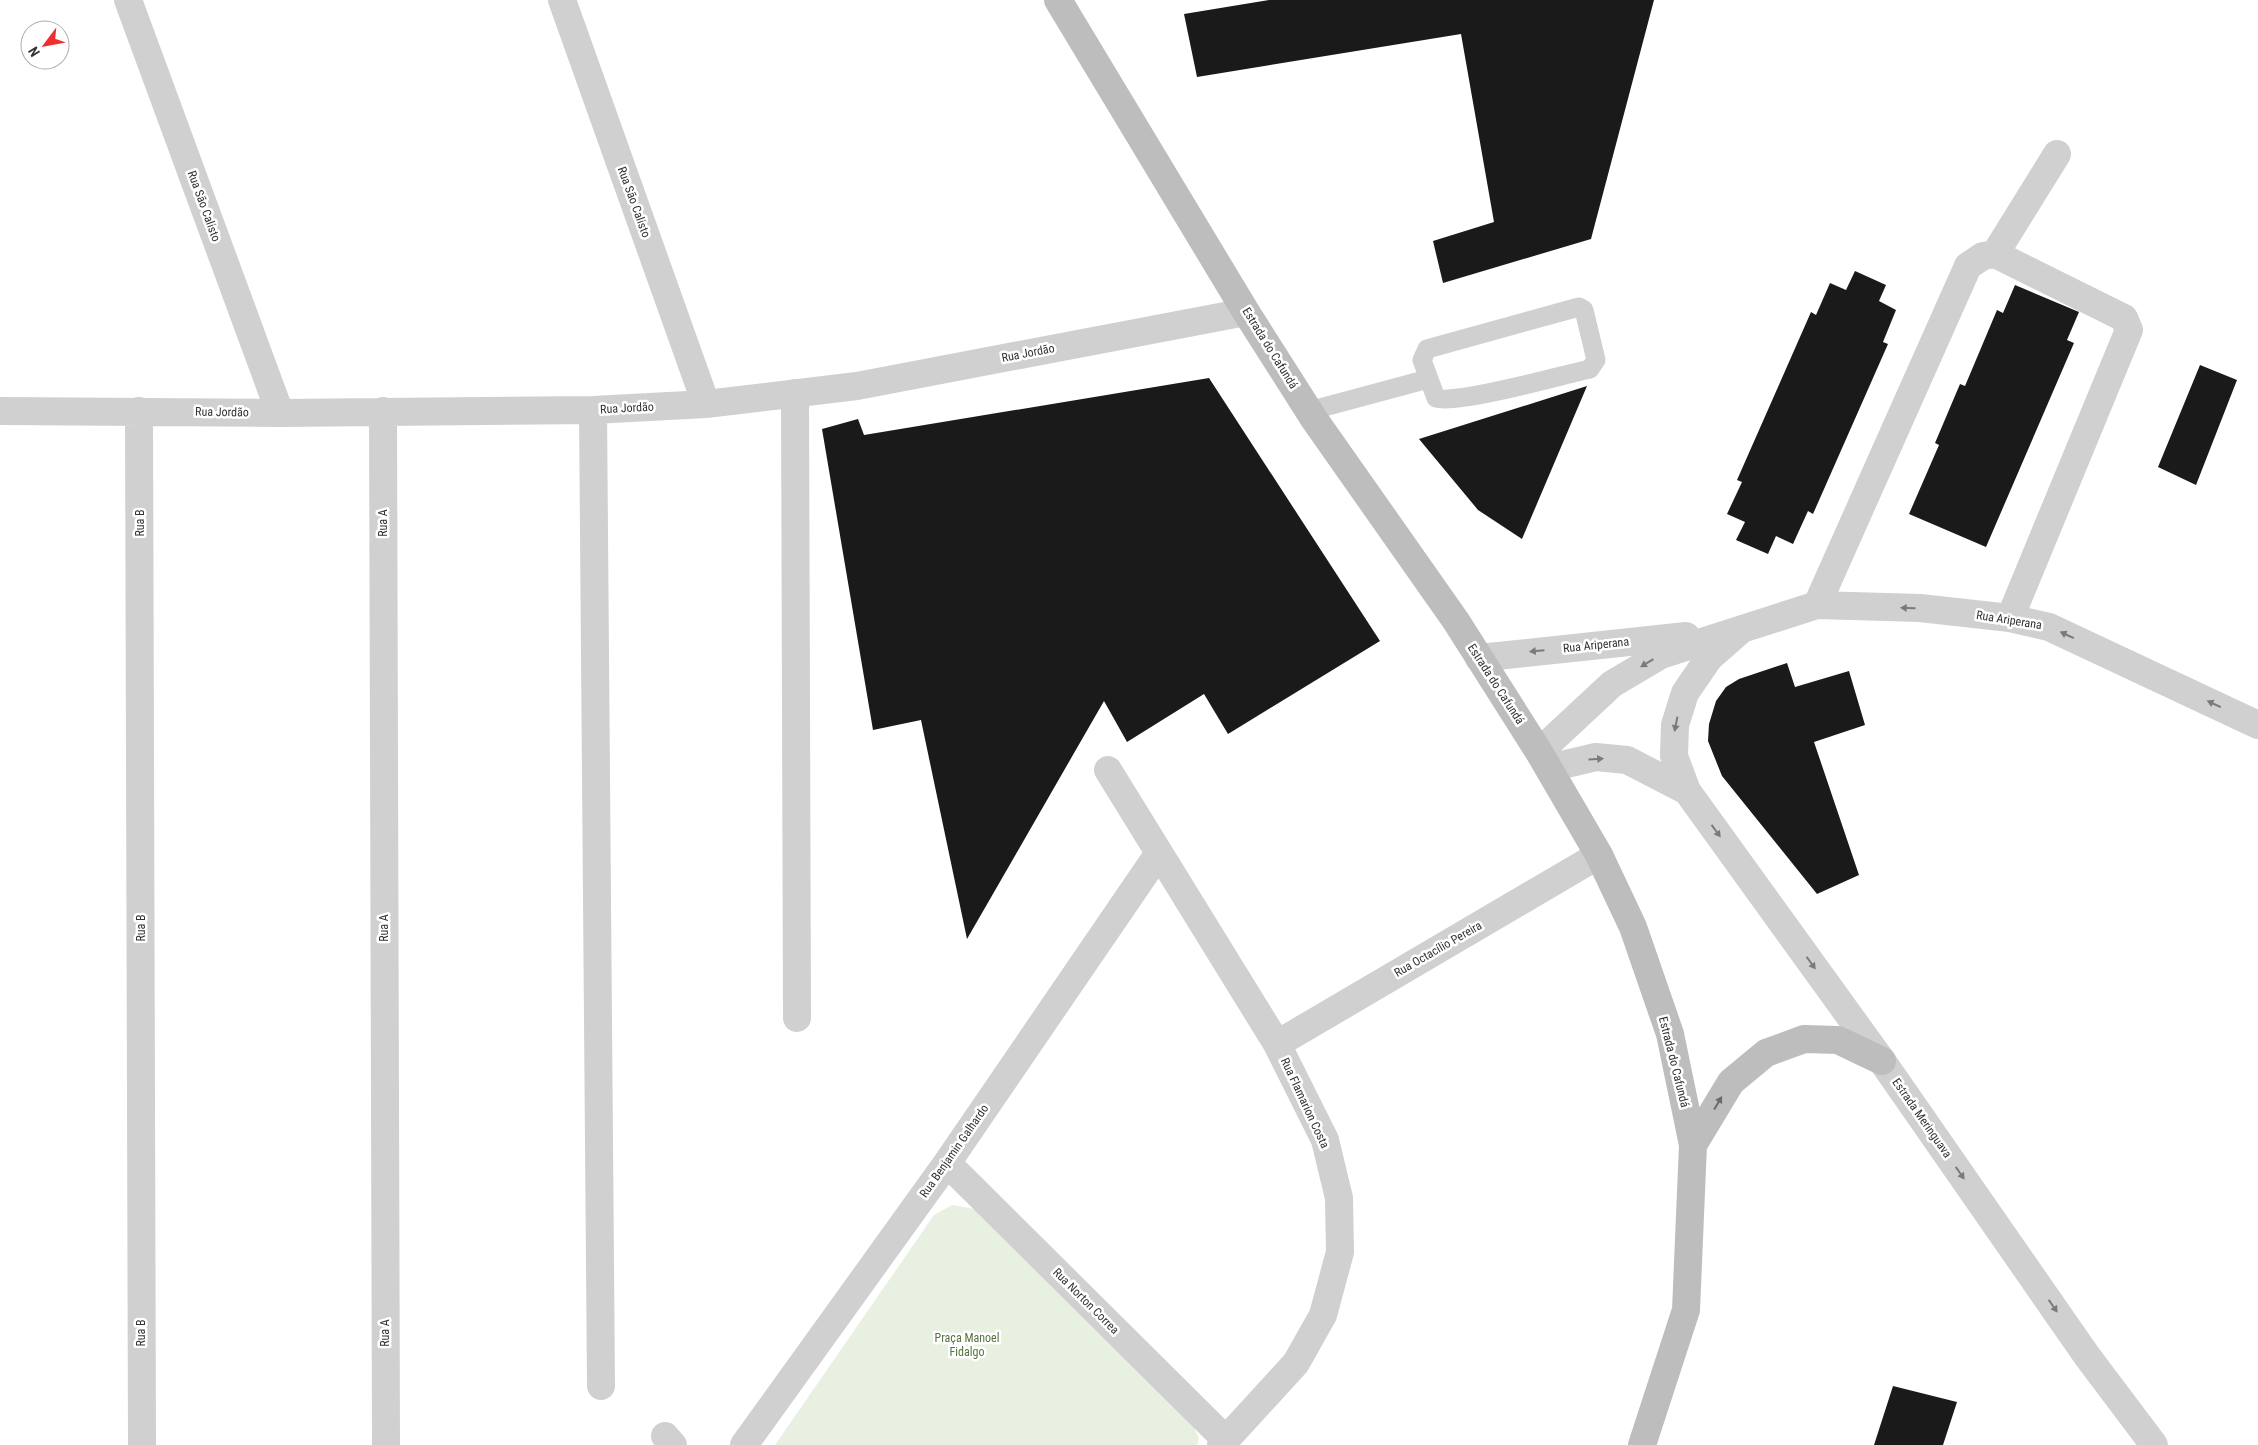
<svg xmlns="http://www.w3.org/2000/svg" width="2258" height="1445" font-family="'Roboto Condensed',sans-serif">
<rect width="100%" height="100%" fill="#fff"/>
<path fill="#e8f0e1" d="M952,1205L975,1209L1191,1422L1199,1438L1197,1445H775L934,1215Z"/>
<path fill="#1a1a1a" d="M1269,0H1654L1591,239L1443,283L1433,241L1494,222L1461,34L1197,77L1184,14Z
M1855,271L1886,285L1879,301L1896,310L1883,342L1888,344L1813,514L1808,511L1793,544L1776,536L1768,554L1736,540L1745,522L1727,514L1742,482L1737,480L1811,312L1816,315L1830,283L1846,290Z
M2015,285L2079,312L2067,340L2074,343L1986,547L1909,514L1939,445L1935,443L1960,384L1965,386L1997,310L2003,313Z
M2200,365L2237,380L2196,485L2158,467Z
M1209,378L1380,641L1228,734L1204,694L1127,742L1104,701L967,939L921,720L873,730L822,429L858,419L864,435Z
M1587,386L1522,539L1478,510L1419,439Z
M1787,663L1795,687L1849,671L1865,725L1814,742L1859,875L1817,894L1722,776L1708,741L1709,724L1716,701L1726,687L1739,679Z
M1893,1386L1957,1402L1943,1445H1874Z"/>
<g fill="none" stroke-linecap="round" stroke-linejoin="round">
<path stroke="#d0d0d0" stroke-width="19" d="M1579,307L1584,310L1596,360L1590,369C1562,375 1457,405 1436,398L1422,360L1427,349Z
M1309,411L1428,379"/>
<path stroke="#d0d0d0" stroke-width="28" d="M128,0L280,413
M562,0L706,404
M1995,254L2057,154
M795,393L797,1018
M593,410L601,1386
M0,411L280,413L593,410L706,404L857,386L1246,312
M139,411L142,1445
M383,411L386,1445
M1817,605L1968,266L1983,256L1995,254L2124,318L2129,330L2010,618
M1108,770L1277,1044L1325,1140L1339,1198L1340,1252L1323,1315L1296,1363L1221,1445
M1277,1044L1599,855
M947,1163L1226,1440
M665,1436L673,1445
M744,1445L947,1163L1159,853"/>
<path stroke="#d0d0d0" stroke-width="28" d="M1742,629L1709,658L1685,693L1675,725L1674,756L1687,791L1882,1061L2087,1356L2154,1445
M1479,658L1686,636
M1539,752L1612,684L1661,655L1817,605L1920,608L2010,618L2049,627L2258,725
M1549,768L1596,757L1627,760L1687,791"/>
<path stroke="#bdbdbd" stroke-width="28" d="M1058,0L1246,312L1314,419L1456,621L1539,752L1599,855L1633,927L1670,1034L1693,1145L1686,1310L1642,1445
M1693,1145L1731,1082L1766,1053L1804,1039L1838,1040L1882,1061"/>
</g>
<defs><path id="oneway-solid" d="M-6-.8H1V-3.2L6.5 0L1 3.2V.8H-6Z" transform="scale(1.25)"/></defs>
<g fill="#7a7a7a">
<use href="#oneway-solid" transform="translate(1908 608) rotate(-178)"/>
<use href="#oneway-solid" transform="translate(2067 635) rotate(-155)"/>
<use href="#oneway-solid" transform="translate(1537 651) rotate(175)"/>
<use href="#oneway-solid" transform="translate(1647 663) rotate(149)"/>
<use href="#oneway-solid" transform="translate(2214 704) rotate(-155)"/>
<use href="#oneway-solid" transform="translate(1676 724) rotate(101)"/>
<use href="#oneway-solid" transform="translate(1596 759) rotate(-4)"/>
<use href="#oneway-solid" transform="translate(1716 831) rotate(54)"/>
<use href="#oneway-solid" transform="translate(1811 963) rotate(54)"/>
<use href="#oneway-solid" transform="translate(1960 1173) rotate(55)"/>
<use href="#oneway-solid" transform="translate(2053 1306) rotate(55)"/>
</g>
<use fill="#6a6a6a" href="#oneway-solid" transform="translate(1718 1103) rotate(-59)"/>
<g text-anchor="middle" stroke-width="5" stroke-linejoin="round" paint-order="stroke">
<g font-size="12" fill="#333" stroke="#fff">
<text transform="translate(634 202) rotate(70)" y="4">Rua São Calisto</text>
<text transform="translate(204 206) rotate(70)" y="4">Rua São Calisto</text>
<text transform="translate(1270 348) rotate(58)" y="4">Estrada do Cafundá</text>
<text transform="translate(1028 353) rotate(-11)" y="4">Rua Jordão</text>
<text transform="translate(627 408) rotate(-3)" y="4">Rua Jordão</text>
<text transform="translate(222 412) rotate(1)" y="4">Rua Jordão</text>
<text transform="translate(140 523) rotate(-90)" y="4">Rua B</text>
<text transform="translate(383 523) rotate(-90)" y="4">Rua A</text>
<text transform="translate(2009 620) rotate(9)" y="4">Rua Ariperana</text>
<text transform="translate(1596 645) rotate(-6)" y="4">Rua Ariperana</text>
<text transform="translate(1496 684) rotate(57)" y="4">Estrada do Cafundá</text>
<text transform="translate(141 928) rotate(-90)" y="4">Rua B</text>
<text transform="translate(384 928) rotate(-90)" y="4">Rua A</text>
<text transform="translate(1438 949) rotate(-30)" y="4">Rua Octacílio Pereira</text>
<text transform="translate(1674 1062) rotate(76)" y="4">Estrada do Cafundá</text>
<text transform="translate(1305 1103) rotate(65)" y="4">Rua Flamarion Costa</text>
<text transform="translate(1922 1118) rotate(55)" y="4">Estrada Meringuava</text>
<text transform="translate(954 1151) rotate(-55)" y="4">Rua Benjamin Galhardo</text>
<text transform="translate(1086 1301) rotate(45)" y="4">Rua Norton Correa</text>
<text transform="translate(141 1333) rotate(-90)" y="4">Rua B</text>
<text transform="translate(385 1333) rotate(-90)" y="4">Rua A</text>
</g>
<g font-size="12" fill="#52733c" stroke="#fff">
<text x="967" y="1342">Praça Manoel<tspan x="967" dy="14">Fidalgo</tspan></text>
</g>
</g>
<g transform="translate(45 45) rotate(238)"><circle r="24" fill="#ffffff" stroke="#adadad"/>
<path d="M0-4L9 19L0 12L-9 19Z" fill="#f12e2f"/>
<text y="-8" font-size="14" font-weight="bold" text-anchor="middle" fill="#333333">N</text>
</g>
</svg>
